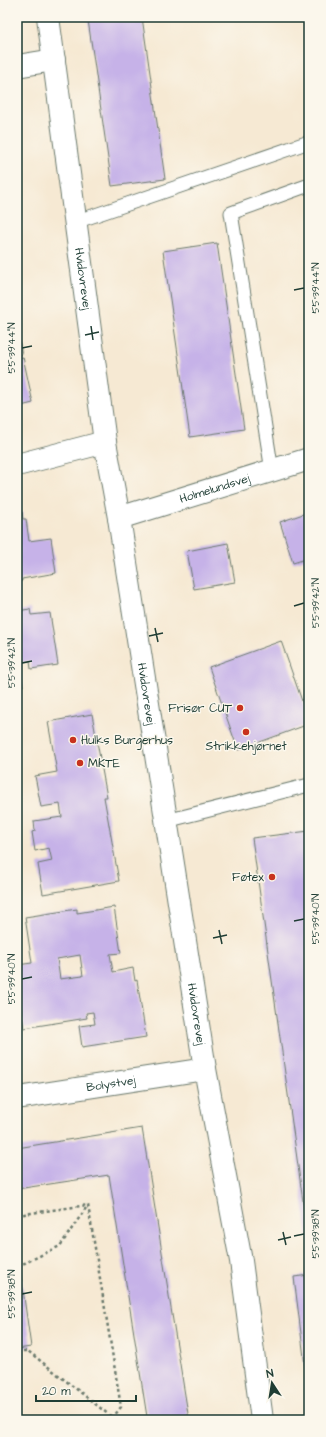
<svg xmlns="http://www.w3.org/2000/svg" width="326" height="1437" font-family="'Architects Daughter',sans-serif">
<rect width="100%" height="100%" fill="#fbf7ec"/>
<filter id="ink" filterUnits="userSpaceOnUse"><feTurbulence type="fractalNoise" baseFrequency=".025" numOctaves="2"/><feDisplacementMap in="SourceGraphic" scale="8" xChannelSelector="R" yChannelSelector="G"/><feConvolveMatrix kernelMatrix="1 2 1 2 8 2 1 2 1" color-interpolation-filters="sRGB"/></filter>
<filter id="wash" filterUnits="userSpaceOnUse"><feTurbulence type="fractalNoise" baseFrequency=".012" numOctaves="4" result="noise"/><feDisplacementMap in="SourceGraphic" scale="16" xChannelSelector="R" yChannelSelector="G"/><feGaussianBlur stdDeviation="0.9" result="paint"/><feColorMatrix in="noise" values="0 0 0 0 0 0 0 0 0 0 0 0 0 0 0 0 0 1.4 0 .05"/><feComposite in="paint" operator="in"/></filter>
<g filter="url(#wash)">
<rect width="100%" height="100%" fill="#f6e9d3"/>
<g id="blocks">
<path fill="#c6b2e8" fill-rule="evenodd" d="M106,17H142L165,179L112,186L88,20Z
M217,243L244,429L190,437L163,251Z
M17,339H19L22,354L17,355Z
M23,357L33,403L17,407V358Z
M17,512H22L23,519H26L29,541L51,538L56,573L22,579V581L17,582Z
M309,512V558L293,563L280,522Z
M228,543L235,582L194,589L187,551Z
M30,609L31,615L50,613L58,665L31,669L30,661L17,663V611Z
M281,641L309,721V724L238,750L209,667Z
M17,668H20L23,686L17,687Z
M92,714L107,797H104L119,881L43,894L38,864L52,861L49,848L35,851L32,832L35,831L34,821L62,817L60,804L41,807L35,776L57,772L48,722Z
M309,831V1237H308L252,838Z
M114,907L121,953L110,954L113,972L133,968L135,981L137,980L146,1037L82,1047L79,1026L95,1024L93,1012L86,1013L87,1018L24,1028L17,985V965L32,963L25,917L77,909V913ZM80,955L83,976L60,979L57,959Z
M142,1128L189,1420H145L147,1417L109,1175L17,1189V1148Z
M17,1269H20L31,1347L17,1349Z
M309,1275V1390H308L294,1277Z"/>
</g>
</g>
<g filter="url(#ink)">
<use href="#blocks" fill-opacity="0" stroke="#6a796c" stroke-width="1"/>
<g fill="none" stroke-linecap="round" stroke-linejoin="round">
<defs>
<path id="lane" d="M75,222L309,142
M272,471L231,213L309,185
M166,821L309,785"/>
<g id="street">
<path d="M17,66L54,60"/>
<path d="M17,465L105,442"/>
<path id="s1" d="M119,518L309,459"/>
<path id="s2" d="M17,1098L205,1069"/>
</g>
<g id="secondary">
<path id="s3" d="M48,17L105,442L119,518L205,1069L241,1261L262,1420"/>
</g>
</defs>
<use href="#lane" stroke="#6a796c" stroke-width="15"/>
<use href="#street" stroke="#6a796c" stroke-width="24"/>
<use href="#secondary" stroke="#6a796c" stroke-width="24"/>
<path stroke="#6a796c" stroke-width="2.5" stroke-dasharray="3 3" stroke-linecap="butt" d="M17,1215L88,1205L121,1407L111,1420
M17,1264L25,1263L60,1246L88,1205
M17,1351H28L113,1418"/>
<use href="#lane" stroke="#fff" stroke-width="13"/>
<use href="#street" stroke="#fff" stroke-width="22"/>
<use href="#secondary" stroke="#fff" stroke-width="22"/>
</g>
</g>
<path fill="none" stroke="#1f3d34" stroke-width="1.5" d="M294,290L304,288M91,326L93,340M85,335L99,332M22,348L32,346M294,606L304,603M155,628L158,642M149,636L163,633M22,663L32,661M294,921L304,919M219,930L222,944M213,938L227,935M22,979L32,977M283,1232L286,1245M294,1236L304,1234M278,1240L291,1237M22,1294L32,1292"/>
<g fill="#c8321e" stroke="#fbf7ec" stroke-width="1.5">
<circle cx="240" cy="708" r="4"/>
<circle cx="246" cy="732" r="4"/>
<circle cx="73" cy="740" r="4"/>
<circle cx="80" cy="763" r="4"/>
<circle cx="272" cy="877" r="4"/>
</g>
<g text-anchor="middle" stroke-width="3" stroke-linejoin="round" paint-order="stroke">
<g font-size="12" fill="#1f3d34" stroke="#fbf7ec">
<text dy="4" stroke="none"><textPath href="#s3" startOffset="264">Hvidovrevej</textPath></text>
<text dy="4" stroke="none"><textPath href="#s1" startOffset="100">Holmelundsvej</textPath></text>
<text dy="4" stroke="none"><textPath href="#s3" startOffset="684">Hvidovrevej</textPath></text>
<text dy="4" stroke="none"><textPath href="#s3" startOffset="1008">Hvidovrevej</textPath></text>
<text dy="4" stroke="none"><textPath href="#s2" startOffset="95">Bolystvej</textPath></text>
</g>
<g font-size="12" fill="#1f3d34" stroke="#fbf7ec" text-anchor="end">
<text x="232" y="712">Frisør CUT</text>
<text x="81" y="744" text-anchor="start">Hulks Burgerhus</text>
<text x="246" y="750" text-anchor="middle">Strikkehjørnet</text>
<text x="88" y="767" text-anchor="start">MKTE</text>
<text x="264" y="881">Føtex</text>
</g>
</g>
<rect width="326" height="1437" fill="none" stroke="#fbf7ec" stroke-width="44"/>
<g transform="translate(272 1383) rotate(348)" stroke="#fbf7ec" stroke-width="3" paint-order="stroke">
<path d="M0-3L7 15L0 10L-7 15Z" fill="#1f3d34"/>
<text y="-6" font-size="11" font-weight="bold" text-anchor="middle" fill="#1f3d34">N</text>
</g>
<path d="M36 1395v6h100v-6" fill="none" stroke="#1f3d34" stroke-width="2"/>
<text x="42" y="1395" font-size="12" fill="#1f3d34" stroke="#fbf7ec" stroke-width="3" paint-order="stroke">20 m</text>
<rect x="22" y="22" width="282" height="1393" fill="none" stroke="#1f3d34" stroke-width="1.5"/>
<g font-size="10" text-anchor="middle" fill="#1f3d34">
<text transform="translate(315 288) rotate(-90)" y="4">55°39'44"N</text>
<text transform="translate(11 348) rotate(-90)" y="4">55°39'44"N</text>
<text transform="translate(315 603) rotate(-90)" y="4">55°39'42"N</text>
<text transform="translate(11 663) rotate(-90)" y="4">55°39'42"N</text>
<text transform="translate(315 919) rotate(-90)" y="4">55°39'40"N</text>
<text transform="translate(11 979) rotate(-90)" y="4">55°39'40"N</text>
<text transform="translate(315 1234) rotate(-90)" y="4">55°39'38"N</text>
<text transform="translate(11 1294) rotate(-90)" y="4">55°39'38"N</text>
</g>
</svg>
